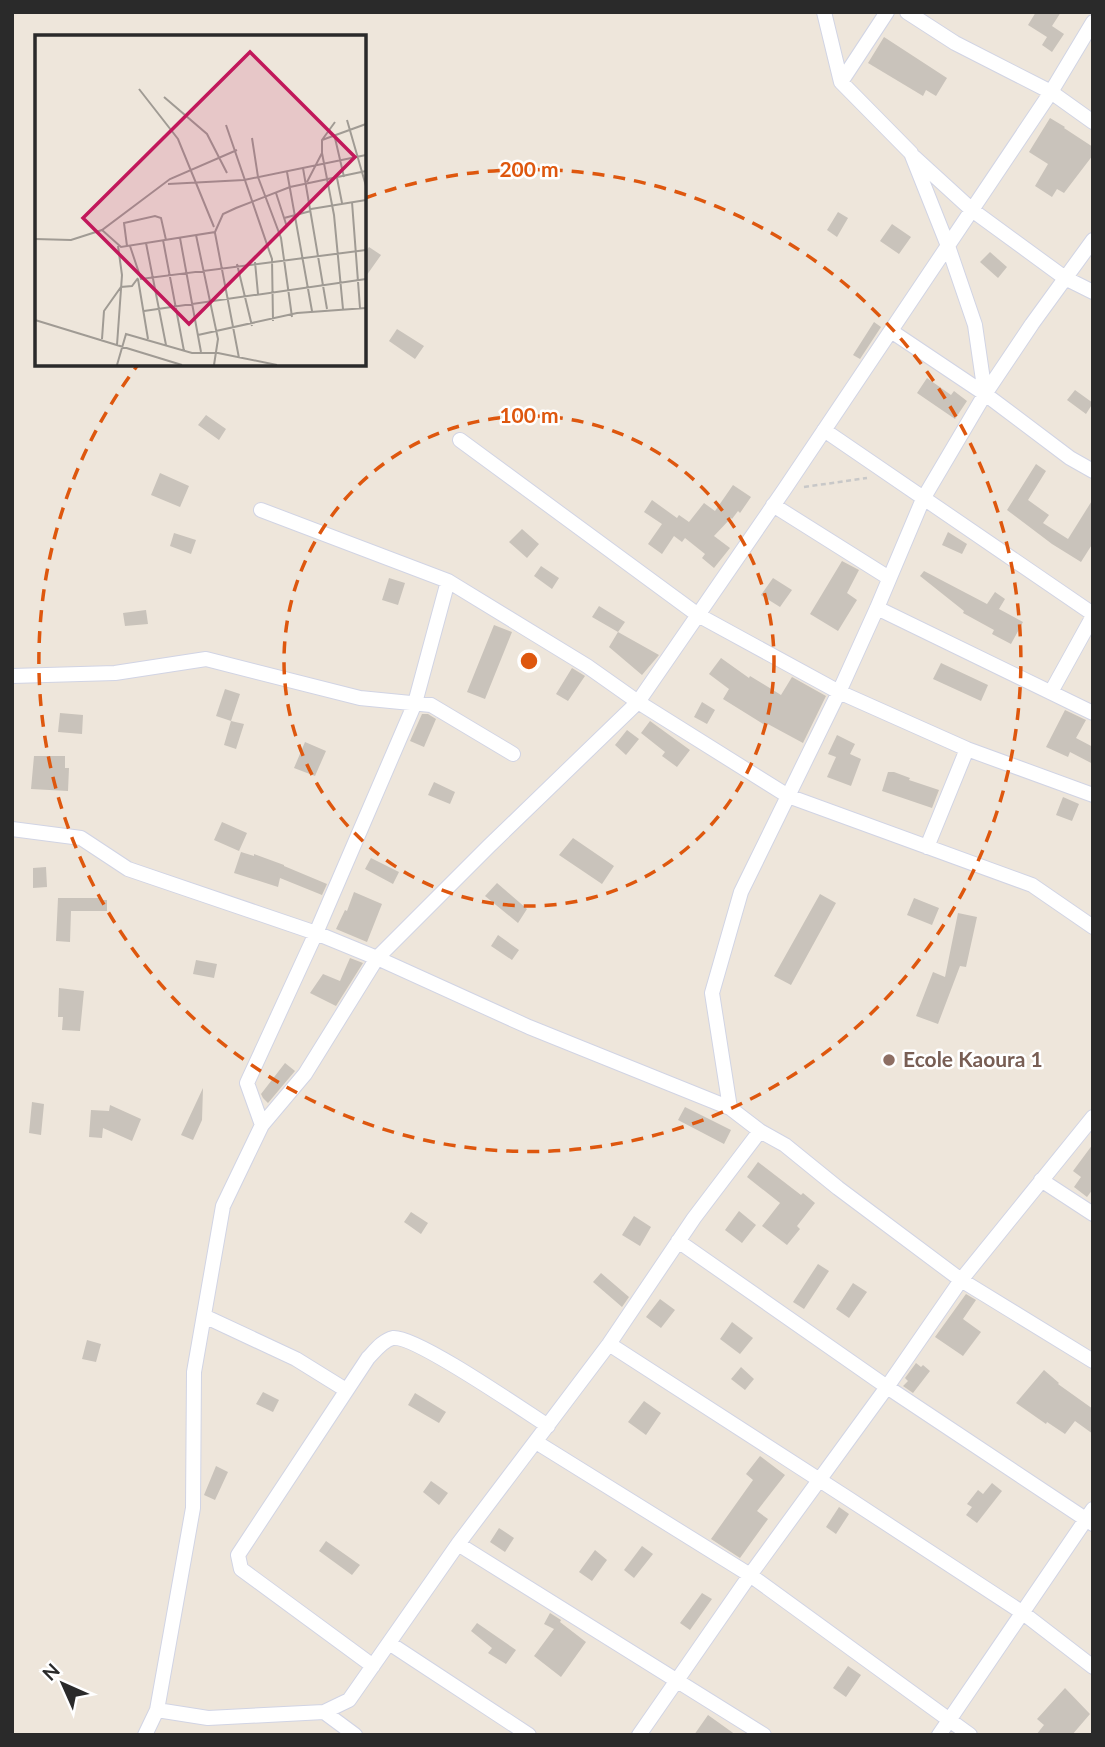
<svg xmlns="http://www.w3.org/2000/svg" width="1105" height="1747" font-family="Lato,sans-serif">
<rect width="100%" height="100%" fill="#eee6db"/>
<path fill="#c9c3bb" d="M1036,12H1061L1052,26L1064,34L1052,52L1042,45L1047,37L1028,25Z
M884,37L947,78L936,96L926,90L923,96L868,63Z
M1050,118L1065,127L1064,128L1093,147V155L1064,193L1057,189L1052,197L1035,186L1048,164L1029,152Z
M838,212L848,218L837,237L827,230Z
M892,224L911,237L899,254L880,241Z
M369,247L381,255L364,279V254Z
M990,252L1007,267L998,278L980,262Z
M874,322L881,327L860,359L853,355Z
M397,329L424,346L415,359L389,341Z
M927,378L951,395L954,391L967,401L955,419L917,393Z
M1075,390L1093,403L1086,414L1067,400Z
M206,415L226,429L219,440L198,425Z
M1036,464L1046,471L1028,500L1049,515L1043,523L1068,539L1093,499V543L1081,562L1052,544L1007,510Z
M160,473L189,486L180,507L151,495Z
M733,485L751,497L740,513L738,511L732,519L731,518L714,536L730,548L714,568L702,558L705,554L685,538L682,542L674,536L662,554L648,544L662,524L644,512L652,500L677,518L679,515L689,522L704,503L715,511Z
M522,529L539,544L527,558L509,542Z
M948,532L967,544L962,554L942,545Z
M174,533L196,540L191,554L170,546Z
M842,561L859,570L847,593L857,600L838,631L810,614Z
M541,566L559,578L552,589L534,576Z
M924,571L987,604L995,592L1005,599L999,609L1023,622L1011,644L992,634L994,630L963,613L964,611L920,576Z
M389,578L405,583L398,605L382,600Z
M773,578L792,590L780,607L761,595Z
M599,606L625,622L618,632L592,617Z
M146,610L148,624L125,626L123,613Z
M494,625L512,632L485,699L467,692Z
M618,632L659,655L642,675L609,647Z
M721,658L749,678L750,676L781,695L792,677L826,696L803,743L766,723L765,725L723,699L729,689L709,674Z
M941,663L988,685L981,701L933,679Z
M572,668L585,676L568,701L556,694Z
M225,689L240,694L231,721L216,716Z
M702,702L715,710L707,724L694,717Z
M1065,710L1086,720L1076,738L1093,747V764L1070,752L1068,757L1046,747Z
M60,713L83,715L82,734L58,732Z
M422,714H428L436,719L424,747L410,741Z
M231,721L244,724L236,749L224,745Z
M650,721L690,750L677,767L662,756L665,752L641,733Z
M627,730L639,739L626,755L615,745Z
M837,735L855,744L850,754L861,759L851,786L827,777L836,757L828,754Z
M305,742L326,751L315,776L294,768Z
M34,756H65V768H69L68,791L31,789Z
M888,772H894L910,778L909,780L939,790L932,808L882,791Z
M434,782L455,792L450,804L428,795Z
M1063,797L1079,804L1072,821L1056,815Z
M222,822L247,833L239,851L214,840Z
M573,838L614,866L602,884L559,855Z
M241,852L254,856V854L284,865V866L327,884L322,895L280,878L278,887L234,873Z
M371,858L399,872L393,884L365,869Z
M46,867L47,887L33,888V868Z
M497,883L527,909L518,923L485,896Z
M354,892L382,904L367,942L336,929L345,910L347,911Z
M820,894L836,903L791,985L774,976Z
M58,898H99V900H107V911H71L70,942L56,941Z
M914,898L939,908L932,925L907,915Z
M958,913L977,917L966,967L960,966L938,1024L916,1016L933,972L945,977Z
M498,935L519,950L512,960L491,946Z
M350,958L363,963L336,1006L310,993L323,974L340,981Z
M196,960L217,964L214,978L193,974Z
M59,988L84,991L80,1031L62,1030L63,1017H58Z
M285,1063L295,1071L268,1103L263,1098L261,1094Z
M203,1088L202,1120L193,1140L181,1135Z
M32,1102L44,1104L41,1135L29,1133Z
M110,1105L141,1119L132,1141L103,1128L102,1138L89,1137L91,1110L109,1111Z
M685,1107L731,1130L724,1144L678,1120Z
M1093,1144V1189L1087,1197L1074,1187L1081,1177L1073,1171Z
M758,1162L801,1195L803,1193L815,1203L797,1226L800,1229L787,1245L762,1226L780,1203L747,1177Z
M739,1211L756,1225L742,1243L725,1230Z
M411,1212L428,1223L421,1234L404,1222Z
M634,1216L651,1227L640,1246L622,1235Z
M818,1264L829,1271L804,1309L793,1302Z
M601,1273L629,1297L622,1307L593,1282Z
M853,1283L867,1292L849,1318L836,1309Z
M966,1294L976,1300L963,1319L981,1332L963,1356L935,1337Z
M660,1299L675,1310L661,1328L646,1317Z
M732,1322L753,1338L740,1354L720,1339Z
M87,1340L101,1344L96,1362L82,1359Z
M916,1363L921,1367L923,1365L930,1371L913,1393L903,1386L908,1381L905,1378Z
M741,1367L754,1379L745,1390L731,1379Z
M1044,1370L1059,1383L1058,1384L1093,1409V1434L1075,1421L1065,1434L1047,1422L1046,1424L1016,1403Z
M263,1392L279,1400L273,1412L256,1404Z
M415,1393L446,1412L439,1423L408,1405Z
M644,1401L661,1413L646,1435L628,1422Z
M760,1456L785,1475L757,1511L768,1519L740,1558L711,1539L753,1480L746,1474Z
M216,1466L228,1472L215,1500L204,1495Z
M431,1481L448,1493L439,1505L423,1492Z
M992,1483L1002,1491L977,1523L966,1515L972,1507L967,1504L978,1490L983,1494Z
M839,1507L849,1514L836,1534L826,1527Z
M499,1528L514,1538L505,1552L490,1542Z
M326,1541L360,1565L352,1575L319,1551Z
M642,1546L653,1554L634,1578L624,1570Z
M595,1550L607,1560L592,1581L579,1572Z
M702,1593L712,1599L690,1630L680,1623Z
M550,1613L561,1620L560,1622L586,1642L561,1677L534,1656L554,1629L544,1624Z
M477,1623L516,1650L506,1664L488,1653L492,1648L471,1631Z
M848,1666L861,1675L846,1697L833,1688Z
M1065,1688L1090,1714L1072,1735H1036L1044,1725L1037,1719Z
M708,1715L736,1735H694Z"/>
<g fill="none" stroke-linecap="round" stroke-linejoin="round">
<defs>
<path id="minor" d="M824,12L841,82L911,153L948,246L975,325L985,394
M907,12L955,43L1051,92L1093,122
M841,82L887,12
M914,157L972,210L1065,278L1093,292
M891,331L985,394L1070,458L1093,471
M824,430L1093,614
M460,440L698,615L839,692L967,749L1093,795
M773,505L889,578
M261,510L448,581L587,666L638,702L788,796L1032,885L1093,927
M877,608L1093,713
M12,676L115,673L206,659L360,698L431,705L513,754
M1051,692L1093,616
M12,829L81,838L128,869L316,933L377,958L529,1027L730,1108
M927,847L967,749
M262,1125L305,1074L377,958L489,846L638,702L784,490L1051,92L1093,22
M760,1131L785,1145L838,1188L961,1280L1093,1361
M1041,1180L1093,1214
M678,1241L887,1387L1093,1524
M204,1316L296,1359L346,1390
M609,1344L849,1499L1023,1613L1093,1667
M536,1442L750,1575L970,1735
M458,1544L764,1735
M389,1643L529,1735
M373,1666L241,1569L238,1555L368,1358C374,1352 383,1340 393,1338C415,1335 523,1410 548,1426
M157,1710L208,1718L324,1712L349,1700L458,1544L609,1344L694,1218L760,1131L730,1108L712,993L741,892L839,692L877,608L923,499L985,394L1032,324L1093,240
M324,1712L355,1735
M145,1735L157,1710L193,1508L194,1372L223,1206L262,1125L247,1083L316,933L415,703L448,581
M639,1735L750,1575L887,1387L961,1280L1093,1117
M939,1735L1093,1509"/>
</defs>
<use href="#minor" stroke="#d1d4e4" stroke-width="16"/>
<path stroke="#c8c8c8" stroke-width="2.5" stroke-dasharray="5 3.5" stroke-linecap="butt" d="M804,487L867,478"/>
<use href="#minor" stroke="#fff" stroke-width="14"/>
</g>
<g fill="none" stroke="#de570e" stroke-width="3.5" stroke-dasharray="12 9">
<circle cx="529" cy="661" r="245"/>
<path d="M365 198A491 491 0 1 1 137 366"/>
</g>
<circle fill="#8d6e63" stroke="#fff" stroke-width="2.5" cx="889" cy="1060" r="7"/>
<g text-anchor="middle" stroke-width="5" stroke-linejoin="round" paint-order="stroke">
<g font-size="21" font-weight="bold" fill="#785e54" stroke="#fff" text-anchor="start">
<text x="903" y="1067">Ecole Kaoura 1</text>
</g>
</g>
<g transform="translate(35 35)">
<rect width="331" height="331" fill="#eee6db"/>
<path fill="none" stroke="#a09b94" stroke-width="2" d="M104,54L143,104L179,192M129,62L172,99L192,138M312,85L331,151M191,90L237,224L238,286M217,103L223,142L246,203L257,282M300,103L309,142M287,105L331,89M287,118L299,180L308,274M268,133L292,274M252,137L277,276M302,143L307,168M272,147L287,118V105L300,87M133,149L209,145L331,120M241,158L252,192M317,167L325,273M276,174L331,165M249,183L276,176M67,195L86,212L180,197L188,179L201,173L255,152L331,136M180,198L204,323M161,200L183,304L179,330M145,203L166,317M0,204L36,205L67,195L135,144L202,115M128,205L149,316M111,208L131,310M92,211L89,188L120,181L126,183L131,205M95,211L106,244L331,215M220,227L223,259M202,229L217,291M103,244L113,304M109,276L331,244M0,285L147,330M163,300L262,278L331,273M67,304L69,276L86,252L97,251L103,243M82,310L87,240L83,211M82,330L91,299L157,318H183L242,330"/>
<path fill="#c2185b" fill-opacity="0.15" stroke="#c2185b" stroke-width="3.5" d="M215,17L320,122L154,289L48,183Z"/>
<rect width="331" height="331" fill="none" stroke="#2a2a2a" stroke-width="3.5"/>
</g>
<circle cx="529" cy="661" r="10" fill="#de570e" stroke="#fff" stroke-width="3.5"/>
<g font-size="21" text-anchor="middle" font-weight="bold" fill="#de570e" stroke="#fff" stroke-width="5" stroke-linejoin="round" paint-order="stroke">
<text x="529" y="177">200 m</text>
<text x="529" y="423">100 m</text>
</g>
<rect width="1105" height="1747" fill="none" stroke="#2a2a2a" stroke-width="28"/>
<g transform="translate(63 1684) rotate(315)" stroke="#ffffff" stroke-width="5" paint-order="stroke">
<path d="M0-5L12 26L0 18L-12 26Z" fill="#2a2a2a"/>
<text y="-10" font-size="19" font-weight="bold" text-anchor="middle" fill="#2a2a2a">N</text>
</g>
</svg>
